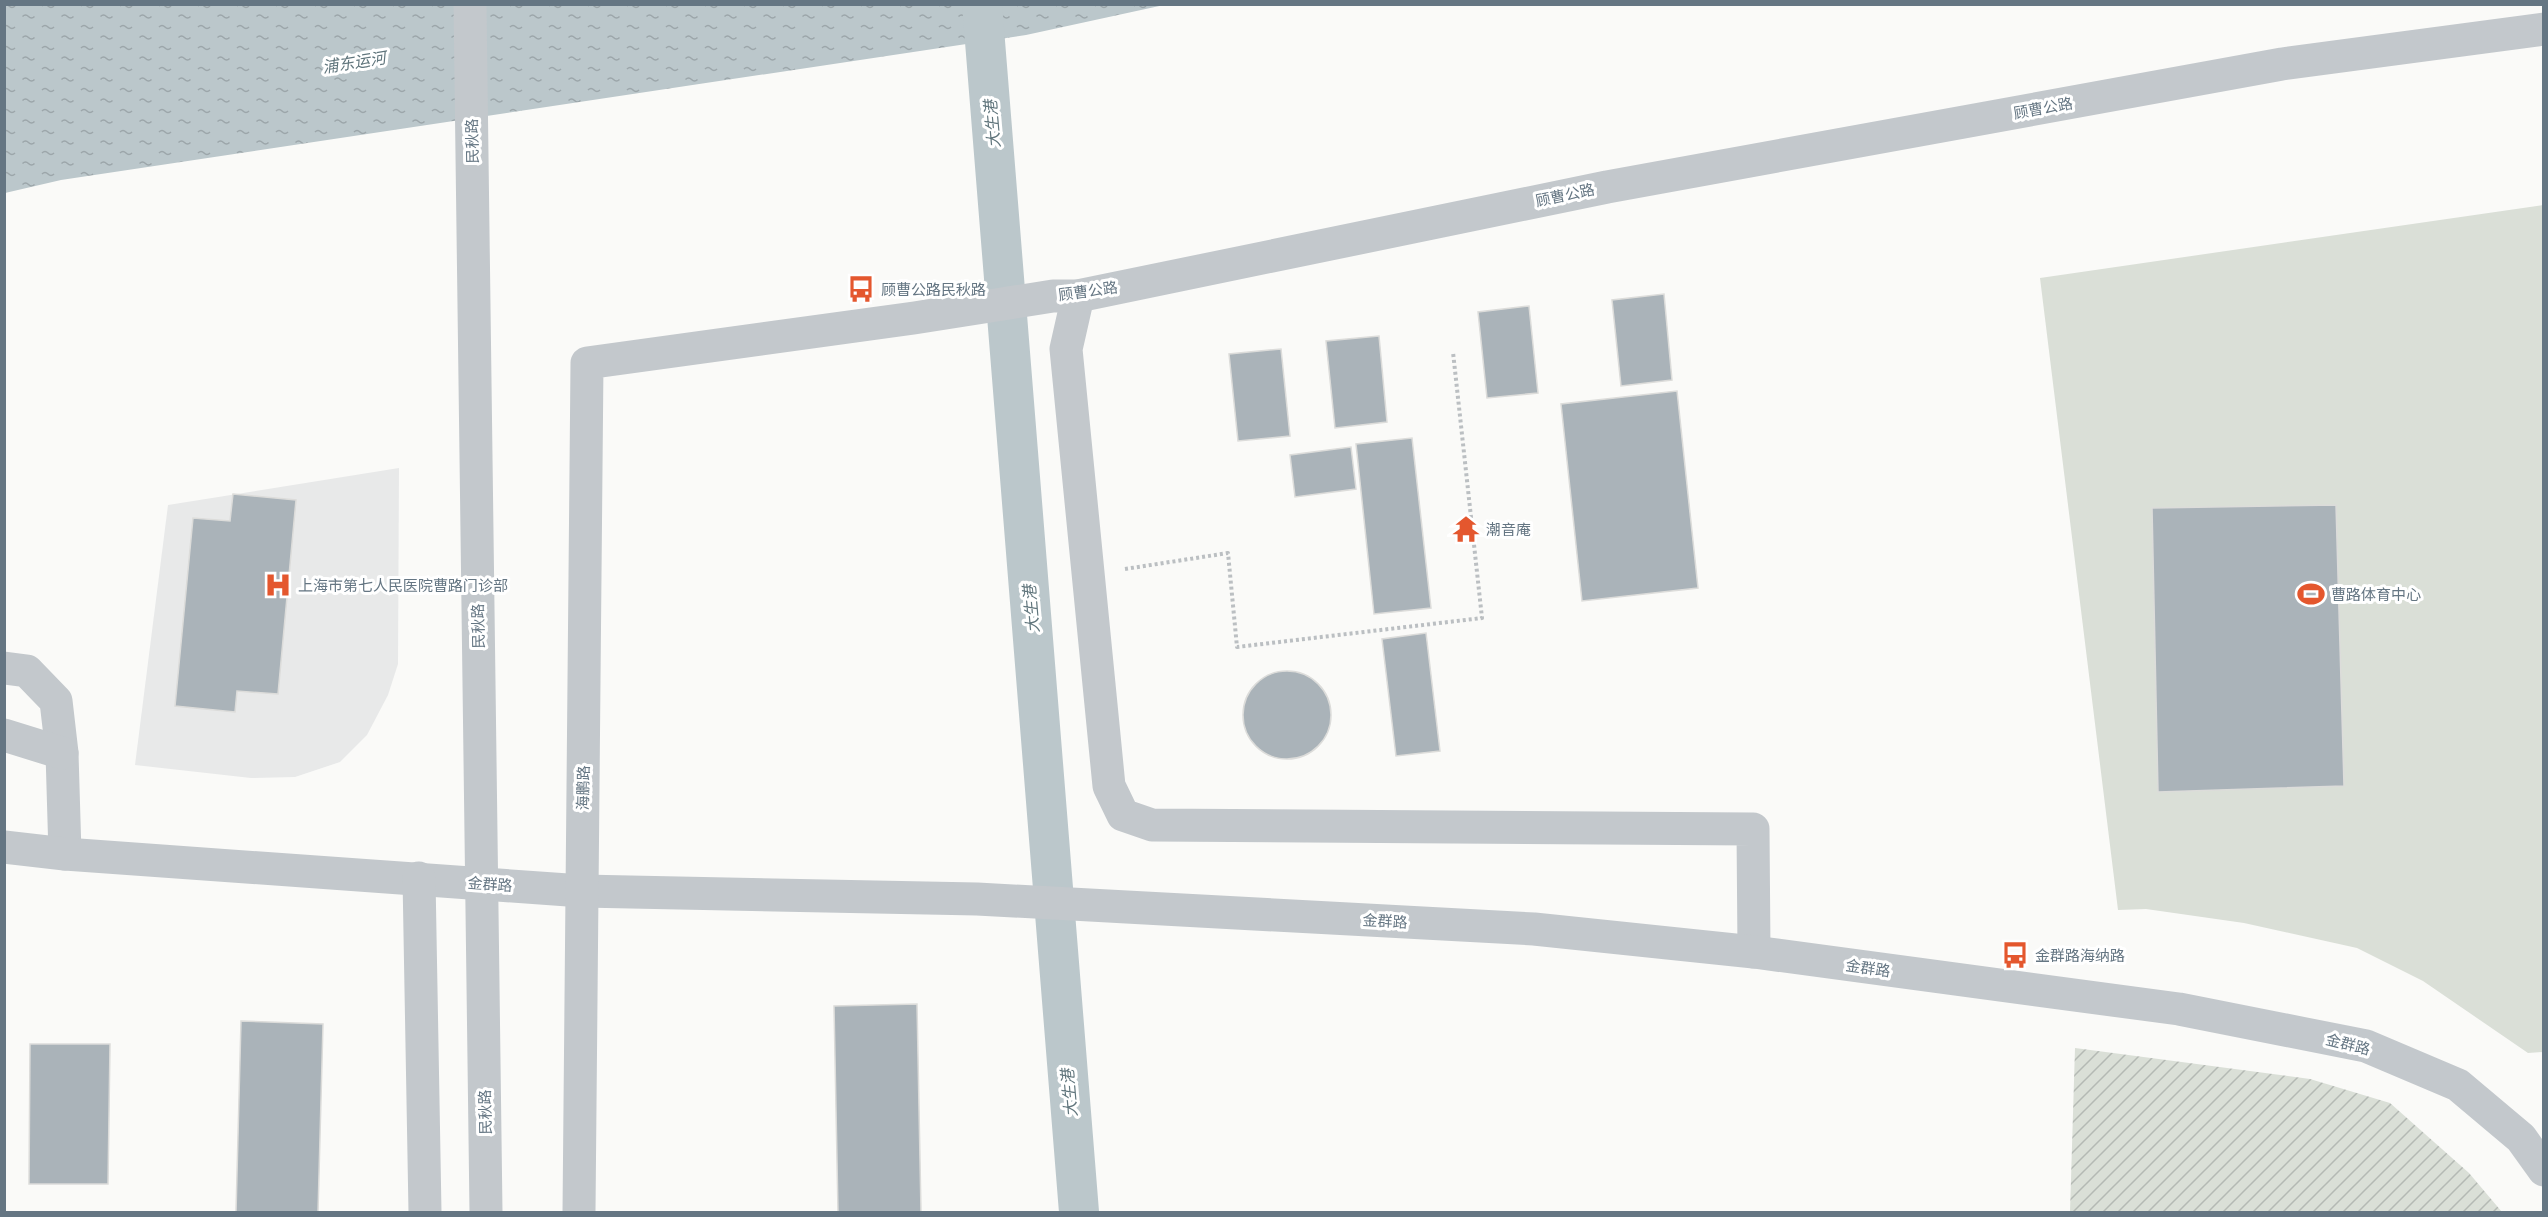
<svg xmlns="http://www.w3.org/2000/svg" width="2548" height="1217" font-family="Manrope,'Noto Sans SC',sans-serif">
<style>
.built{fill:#e8e9e9}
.garden{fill:url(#garden-furrows)}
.pitch{fill:#dadfd7}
.water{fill:url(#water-ripples)}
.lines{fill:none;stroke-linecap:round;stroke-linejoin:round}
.canal{stroke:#bbc7cb;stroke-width:40}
.building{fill:#aab3b9;stroke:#dcdcda;stroke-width:1.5}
.path{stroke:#bbbfc2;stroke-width:4;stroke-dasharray:3 3;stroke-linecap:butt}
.minor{stroke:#c3c8cc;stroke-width:33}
.minor-bridge{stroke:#c3c8cc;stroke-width:33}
.labels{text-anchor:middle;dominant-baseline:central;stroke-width:6;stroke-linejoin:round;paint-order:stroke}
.street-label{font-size:15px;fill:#657683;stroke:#fff}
.poi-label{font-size:15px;fill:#657683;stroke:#fff;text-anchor:start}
.water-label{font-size:16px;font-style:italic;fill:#60757c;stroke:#fff}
</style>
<defs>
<pattern id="garden-furrows" width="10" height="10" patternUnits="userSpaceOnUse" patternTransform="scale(1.5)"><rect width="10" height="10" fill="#dadfd7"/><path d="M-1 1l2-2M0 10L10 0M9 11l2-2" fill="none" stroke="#b4b9b4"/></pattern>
<pattern id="water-ripples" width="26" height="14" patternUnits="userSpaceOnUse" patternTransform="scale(1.5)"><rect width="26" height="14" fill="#bbc7cb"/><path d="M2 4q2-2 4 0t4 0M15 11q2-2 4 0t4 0" fill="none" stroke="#9ca6aa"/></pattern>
</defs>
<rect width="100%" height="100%" fill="#fafaf8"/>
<path class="built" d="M399,468L398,664L388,695L367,735L340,762L295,777L251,778L135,765L168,505Z"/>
<path class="garden" d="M2075,1048L2310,1079L2390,1103L2469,1173L2502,1212H2070Z"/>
<path class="pitch" d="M2543,205V1052L2528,1053L2423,981L2357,948L2244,923L2146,909L2118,910L2040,278Z"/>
<path class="water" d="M4,5H1164L1026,35L61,180L5,193Z"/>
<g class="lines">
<path class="canal" d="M982,4L1079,1212"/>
</g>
<g class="building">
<path d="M1664,294L1672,380L1621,386L1612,300Z"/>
<path d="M1529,306L1538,393L1487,398L1478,312Z"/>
<path d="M1379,336L1387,422L1335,428L1326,341Z"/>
<path d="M1281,349L1290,436L1238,441L1229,354Z"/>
<path d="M1677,391L1698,588L1582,601L1561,404Z"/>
<path d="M1412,438L1431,608L1374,614L1356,444Z"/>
<path d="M1351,447L1356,489L1295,497L1290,455Z"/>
<path d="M233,494L296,500L278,694L237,691L235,712L175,706L193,518L230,521Z"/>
<path d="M2336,505L2344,786L2158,792L2152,508Z"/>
<path d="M1426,633L1440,751L1396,756L1382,639Z"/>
<circle cx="1287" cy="715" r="44"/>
<path d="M917,1004L921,1212H838L834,1006Z"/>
<path d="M241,1021L323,1024L318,1212H236Z"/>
<path d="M30,1044H110L108,1184H29Z"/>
</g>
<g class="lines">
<path class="path" d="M1125,569L1228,553L1237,647L1482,618L1453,352"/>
<g class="minor">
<path d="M1078,296L1066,349L1109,786L1123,815L1152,825L1753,829L1754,952"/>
<path d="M4,668L27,671L56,701L62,753L65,854"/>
<path d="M4,735L62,753"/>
<path d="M4,847L65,854L582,891L977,899L1534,929L1754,952L2179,1009L2366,1046L2458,1085L2521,1138L2544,1170"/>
<path d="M419,878L425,1212"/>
<path d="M579,1212L587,363L914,318L1053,296H1078L1607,187L2282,64L2544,29"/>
</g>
<path class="minor-bridge" d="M470,4L486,1212"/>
</g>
<defs>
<symbol id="bus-bare" viewBox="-9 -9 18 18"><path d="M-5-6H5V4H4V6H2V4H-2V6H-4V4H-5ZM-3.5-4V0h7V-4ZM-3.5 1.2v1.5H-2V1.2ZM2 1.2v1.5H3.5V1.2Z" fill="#e4572e" stroke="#fff" stroke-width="2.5" paint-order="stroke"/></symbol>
<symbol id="temple-bare" viewBox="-9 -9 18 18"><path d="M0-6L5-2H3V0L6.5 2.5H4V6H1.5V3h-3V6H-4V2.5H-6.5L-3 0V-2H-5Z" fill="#e4572e" stroke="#fff" stroke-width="2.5" paint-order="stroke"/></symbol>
<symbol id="hospital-bare" viewBox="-9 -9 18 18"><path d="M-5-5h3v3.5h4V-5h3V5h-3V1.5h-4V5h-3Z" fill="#e4572e" stroke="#fff" stroke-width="2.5" paint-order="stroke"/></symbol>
<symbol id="stadium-bare" viewBox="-9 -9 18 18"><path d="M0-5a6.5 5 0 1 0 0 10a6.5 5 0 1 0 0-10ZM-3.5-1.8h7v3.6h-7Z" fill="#e4572e" stroke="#fff" stroke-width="2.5" paint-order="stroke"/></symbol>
</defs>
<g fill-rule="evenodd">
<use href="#bus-bare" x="842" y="270" width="38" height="38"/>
<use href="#temple-bare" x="1447" y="510" width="38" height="38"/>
<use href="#hospital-bare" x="259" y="566" width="38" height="38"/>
<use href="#stadium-bare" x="2292" y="575" width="38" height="38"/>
<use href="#bus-bare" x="1996" y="936" width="38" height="38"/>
</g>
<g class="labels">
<g class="street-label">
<text transform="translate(2043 108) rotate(-10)">顾曹公路</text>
<text transform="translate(472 141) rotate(-91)">民秋路</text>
<text transform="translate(1565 195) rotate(-12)">顾曹公路</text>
<text transform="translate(1088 291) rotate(-8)">顾曹公路</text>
<text transform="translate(478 626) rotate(-91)">民秋路</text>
<text transform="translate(583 788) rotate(-89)">海鹏路</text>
<text transform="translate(490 884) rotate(4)">金群路</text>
<text transform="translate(1385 921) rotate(3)">金群路</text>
<text transform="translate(1868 968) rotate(8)">金群路</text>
<text transform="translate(2348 1044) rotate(14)">金群路</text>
<text transform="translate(485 1112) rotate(-91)">民秋路</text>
</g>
<g class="poi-label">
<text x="881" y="289">顾曹公路民秋路</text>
<text x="1486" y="529">潮音庵</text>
<text x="298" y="585">上海市第七人民医院曹路门诊部</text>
<text x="2331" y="594">曹路体育中心</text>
<text x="2035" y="955">金群路海纳路</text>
</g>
<g class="water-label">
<text transform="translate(354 62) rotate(-9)">浦东运河</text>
<text transform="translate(992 124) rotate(-95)">大生港</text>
<text transform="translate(1031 609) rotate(-95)">大生港</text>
<text transform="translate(1069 1093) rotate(-95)">大生港</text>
</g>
</g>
<rect width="2548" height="1217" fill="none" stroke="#657683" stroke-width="12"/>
</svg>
